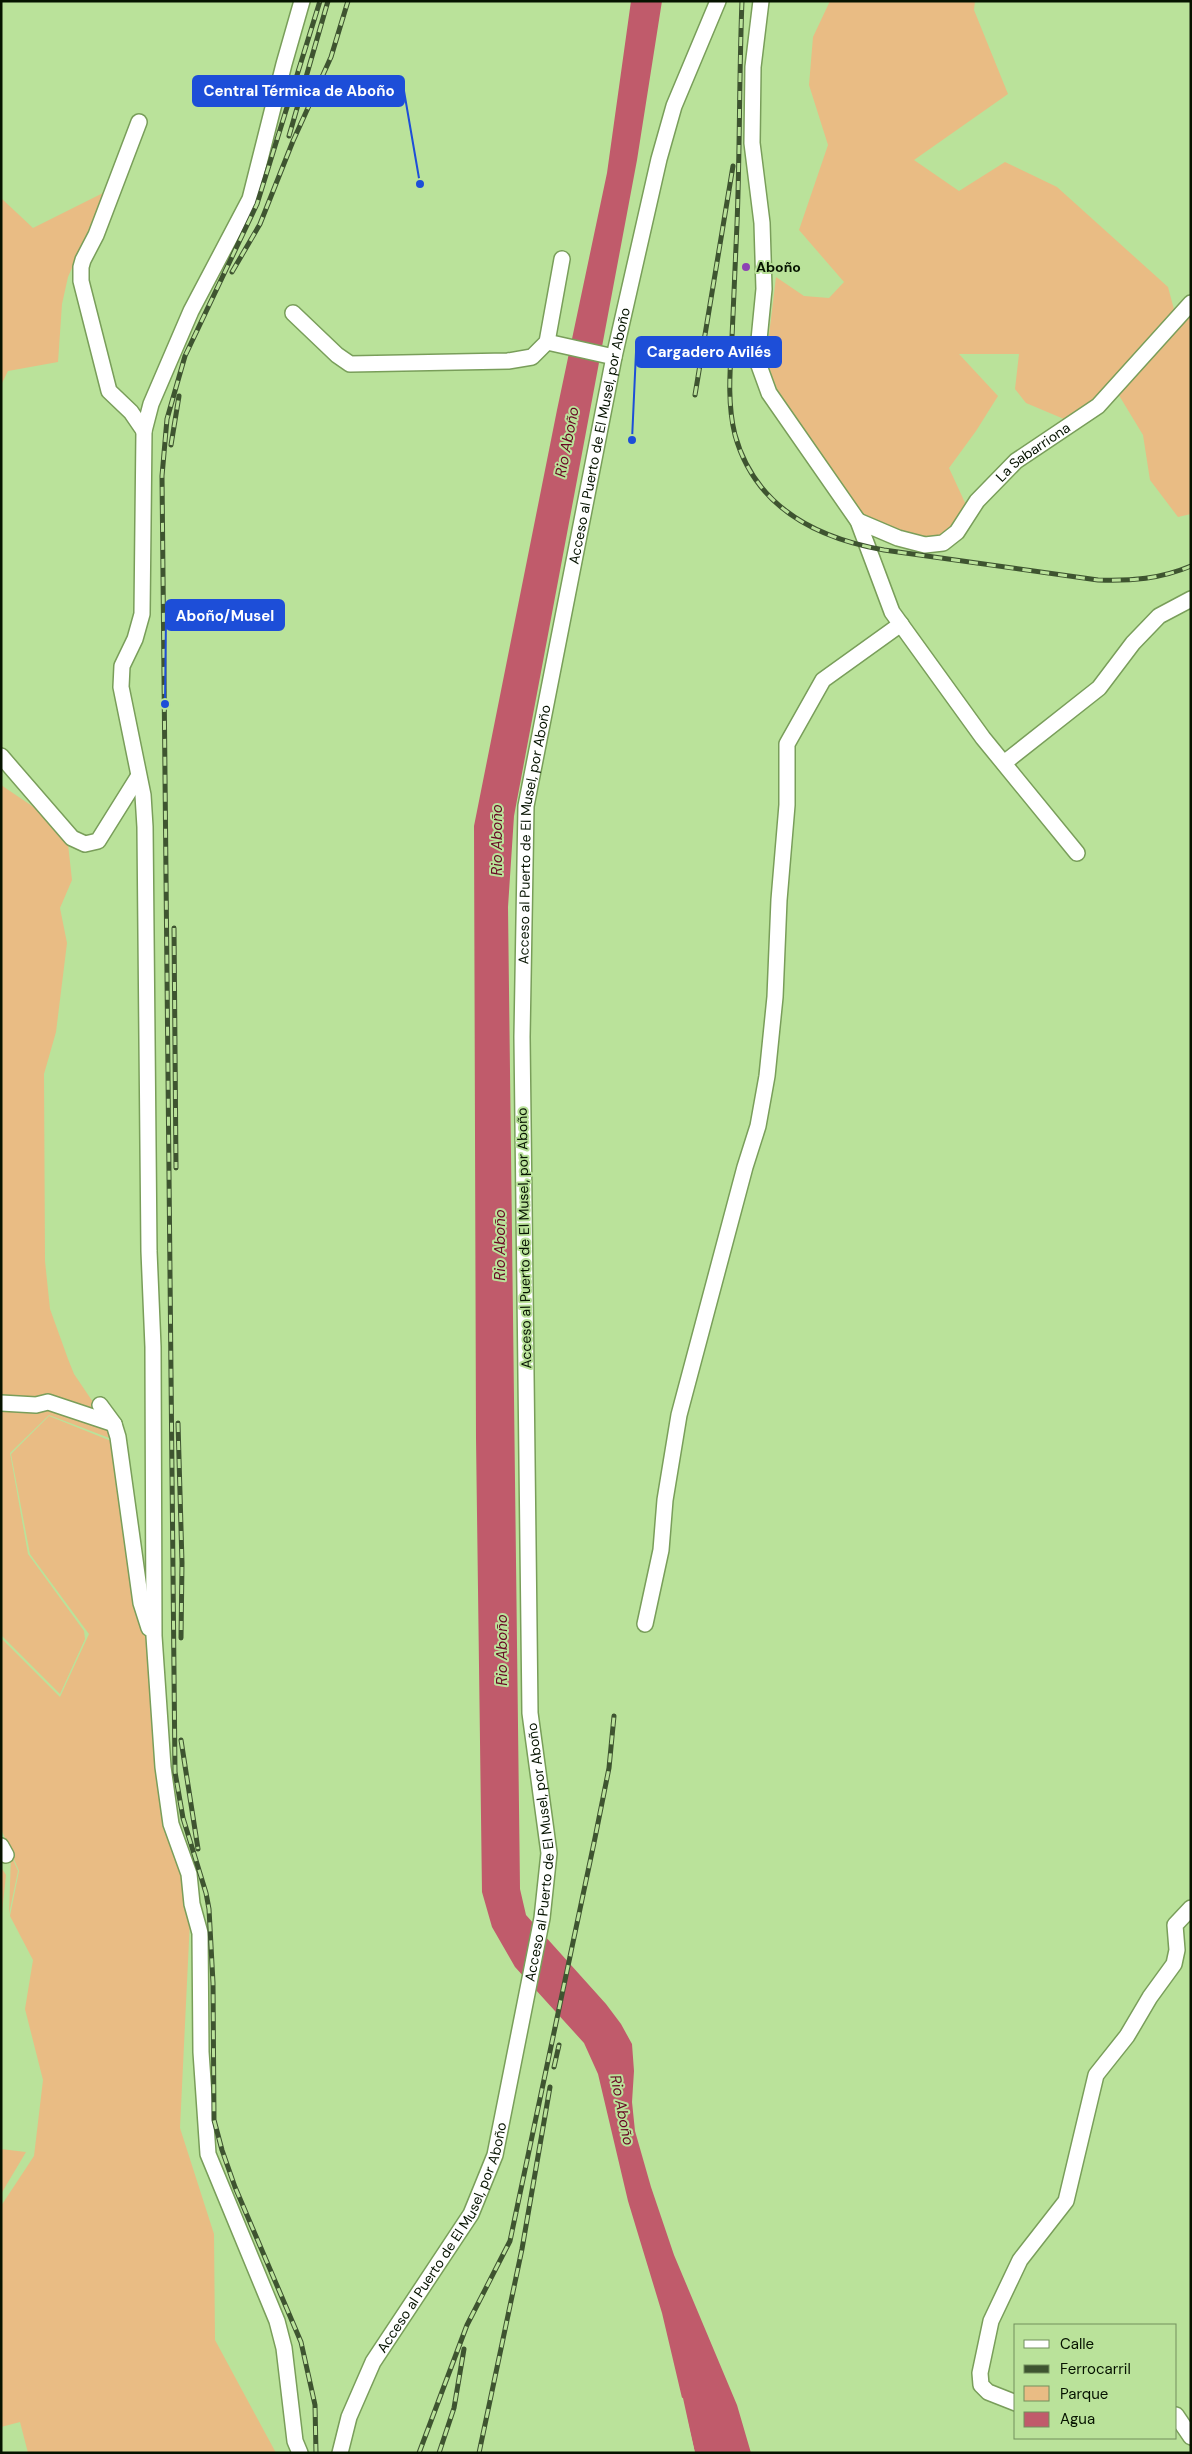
<svg xmlns="http://www.w3.org/2000/svg" width="1192" height="2454" font-family="'DM Sans',sans-serif">
<style>
.green{fill:#e9bc84}
.water{fill:#c05b6b}
.pier{fill:#bae29a}
.lines{fill:none;stroke-linecap:round;stroke-linejoin:round}
.minor-casing{stroke:#799e5a;stroke-width:18}
.minor{stroke:#fff;stroke-width:15}
.rail-casing{stroke:#3e5430;stroke-width:5}
.rail{stroke:#bae29a;stroke-width:3;stroke-dasharray:9;stroke-linecap:butt}
.poi-dot{fill:#8d42b4;stroke:#bae29a;stroke-width:2}
.labels{text-anchor:middle;dominant-baseline:central;stroke-width:4;stroke-linejoin:round;paint-order:stroke}
.poi-label{font-size:14px;font-weight:bold;fill:#061300;stroke:#bae29a;text-anchor:start}
.street-label{font-size:14px;fill:#061300;stroke:#bae29a}
.water-label{font-size:15px;font-style:italic;fill:#670624;stroke:#bae29a}
.leader{fill:none;stroke:#1d4ed8;stroke-width:2}
.callout-dot{fill:#1d4ed8;stroke:#bae29a;stroke-width:2}
.callout{fill:#1d4ed8;stroke:#1d4ed8;stroke-width:2}
.callout-label{font-size:15px;text-anchor:middle;font-weight:bold;fill:#fff}
</style>
<rect width="100%" height="100%" fill="#bae29a"/>
<g class="green">
<path d="M830,1H975L974,10L1008,94L914,160L959,191L1005,162L1057,187L1168,287L1175,313L1094,400L1064,419L1026,403L1015,389L1019,354H959L998,396L976,431L949,468L967,507L954,529L940,540L926,539L864,517L777,389L766,360L776,277L804,296L829,298L844,282L799,230L828,145L809,85L813,37Z"/>
<path d="M105,192L68,277L62,304L58,362L8,371L1,385V198L33,228Z"/>
<path d="M1191,312V514L1178,517L1150,480L1143,435L1117,392Z"/>
<path d="M1,785L41,812L68,844L72,880L60,908L67,943L56,1032L44,1074L45,1261L50,1309L68,1359L74,1374L99,1411L112,1439L49,1415L10,1453L28,1554L84,1631L85,1639L60,1694L1,1635Z"/>
<path d="M49,1416L111,1441L136,1610L148,1640L163,1788L190,1920L180,2128L214,2234L215,2340L276,2453H28L20,2422L1,2427V2206L34,2156L43,2080L25,2009L33,1960L10,1916L19,1871L1,1829V1638L60,1697L89,1634L30,1554L11,1454Z"/>
<path d="M11,1855L18,1871L9,1914Z"/>
<path d="M1,1867L6,1875L1,1922Z"/>
<path d="M1,2149L26,2152L1,2194Z"/>
</g>
<path class="water" d="M631,1H662L637,160L514,816L508,907L520,1889L526,1915L606,2004L621,2024L632,2044L634,2071L632,2102L635,2131L651,2187L674,2255L737,2405L751,2453H695L662,2313L628,2201L598,2074L584,2043L515,1967L492,1927L482,1892L476,1438L474,826L557,410L607,173Z"/>
<path class="pier" d="M680,2397L683,2398L695,2453H693Z"/>
<g class="lines">
<defs>
<g id="minor">
<path d="M761,1L753,67L752,143L762,223L764,289L757,360L769,393L858,521L892,612L983,738L1077,853"/>
<path d="M139,122L96,235L83,260L81,267V281L109,391L131,412L144,431"/>
<path d="M293,313L337,355L350,364L508,361L532,357L547,342L562,259"/>
<path d="M547,342L614,357"/>
<path id="s1" d="M858,521L898,538L925,545L943,543L957,532L977,501L1016,461L1098,406L1191,303"/>
<path d="M1,756L72,838L85,844L98,841L138,777"/>
<path d="M1004,763L1099,688L1133,643L1159,616L1191,599"/>
<path d="M1,1403L36,1405L48,1402L114,1424"/>
<path d="M100,1405L114,1424L118,1437L141,1603L149,1628"/>
<path d="M645,1624L661,1550L665,1500L679,1415L745,1167L758,1126L767,1076L775,997L779,900L787,805V744L823,680L901,624"/>
<path d="M1,1846L6,1855"/>
<path d="M1016,2403L988,2392L981,2385L980,2373L991,2321L1020,2260L1066,2201L1096,2075L1127,2036L1150,1997L1174,1964L1177,1950L1175,1925L1191,1908"/>
<path d="M1176,2415L1191,2437"/>
<path d="M300,2453L295,2441L284,2348L277,2321L208,2154L201,2052L200,1933L192,1904L189,1874L171,1824L163,1767L154,1636L153,1347L149,1251L145,827L143,795L121,687L122,666L135,639L142,614L144,431L151,404L191,311L250,199L284,64L302,1"/>
<path id="s2" d="M340,2453L349,2417L373,2362L471,2214L495,2155L542,1918L549,1853L530,1713L522,1037L526,806L614,357L659,159L674,106L718,1"/>
</g>
</defs>
<use href="#minor" class="minor-casing"/>
<use href="#minor" class="minor"/>
<defs>
<g id="rail">
<path d="M742,1C739,75 740,150 737,224C735,262 734,299 732,337C730,370 727,403 735,435C755,507 816,538 884,550L1098,580C1132,581 1160,579 1191,566"/>
<path d="M289,136L328,1"/>
<path d="M232,272L260,224L293,141L331,57L348,1"/>
<path d="M695,395L733,166"/>
<path d="M171,445L179,396"/>
<path d="M174,928L176,1168"/>
<path d="M178,1423L182,1563L181,1638"/>
<path d="M181,1740L198,1849"/>
<path d="M554,2067L559,2045"/>
<path d="M316,2453L315,2405L301,2342L235,2187L222,2150L214,2120L213,1983L209,1909L206,1893L183,1818L175,1772L162,476L167,419L185,356L257,204L320,1"/>
<path d="M419,2453L467,2325L510,2241L595,1838L609,1768L614,1716"/>
<path d="M439,2453L454,2408L464,2349"/>
<path d="M479,2453L522,2249L550,2087"/>
</g>
</defs>
<use href="#rail" class="rail-casing"/>
<use href="#rail" class="rail"/>
</g>
<circle class="poi-dot" cx="746" cy="267" r="5"/>
<g class="labels">
<g class="poi-label">
<text x="756" y="267">Aboño</text>
</g>
<g class="street-label">
<text stroke="none"><textPath href="#s2" startOffset="2071">Acceso al Puerto de El Musel, por Aboño</textPath></text>
<text stroke="none"><textPath href="#s1" startOffset="219">La Sabarriona</textPath></text>
<text stroke="none"><textPath href="#s2" startOffset="1666">Acceso al Puerto de El Musel, por Aboño</textPath></text>
<text transform="translate(524 1238) rotate(-91)">Acceso al Puerto de El Musel, por Aboño</text>
<text stroke="none"><textPath href="#s2" startOffset="646">Acceso al Puerto de El Musel, por Aboño</textPath></text>
<text stroke="none"><textPath href="#s2" startOffset="241">Acceso al Puerto de El Musel, por Aboño</textPath></text>
</g>
<g class="water-label">
<text transform="translate(567 442) rotate(-79)">Rio Aboño</text>
<text transform="translate(497 840) rotate(-90)">Rio Aboño</text>
<text transform="translate(500 1245) rotate(-90)">Rio Aboño</text>
<text transform="translate(502 1650) rotate(-90)">Rio Aboño</text>
<text transform="translate(622 2110) rotate(79)">Rio Aboño</text>
</g>
</g>
<path class="leader" d="M420 184L404 91M632 440L636 352M165 704L166 615"/>
<g class="callout-dot">
<circle cx="420" cy="184" r="5"/>
<circle cx="632" cy="440" r="5"/>
<circle cx="165" cy="704" r="5"/>
</g>
<g class="callout">
<rect x="193" y="76" width="211" height="30" rx="5"/>
<rect x="636" y="337" width="145" height="30" rx="5"/>
<rect x="166" y="600" width="118" height="30" rx="5"/>
</g>
<g class="callout-label">
<text x="299" y="96">Central Térmica de Aboño</text>
<text x="709" y="357">Cargadero Avilés</text>
<text x="225" y="621">Aboño/Musel</text>
</g>
<rect width="1192" height="2454" fill="none" stroke="#061300" stroke-width="5"/>
<rect x="1014" y="2324" width="162" height="115" fill="#bae29a" stroke="#728f5c"/>
<rect x="1024" y="2340" width="25" height="8" fill="#ffffff" stroke="#728f5c"/>
<text x="1060" y="2349" font-size="15" fill="#061300">Calle</text>
<rect x="1024" y="2365" width="25" height="8" fill="#3e5430" stroke="#728f5c"/>
<text x="1060" y="2374" font-size="15" fill="#061300">Ferrocarril</text>
<rect x="1024" y="2386" width="25" height="15" fill="#e9bc84" stroke="#728f5c"/>
<text x="1060" y="2399" font-size="15" fill="#061300">Parque</text>
<rect x="1024" y="2412" width="25" height="15" fill="#c05b6b" stroke="#728f5c"/>
<text x="1060" y="2424" font-size="15" fill="#061300">Agua</text>
</svg>
